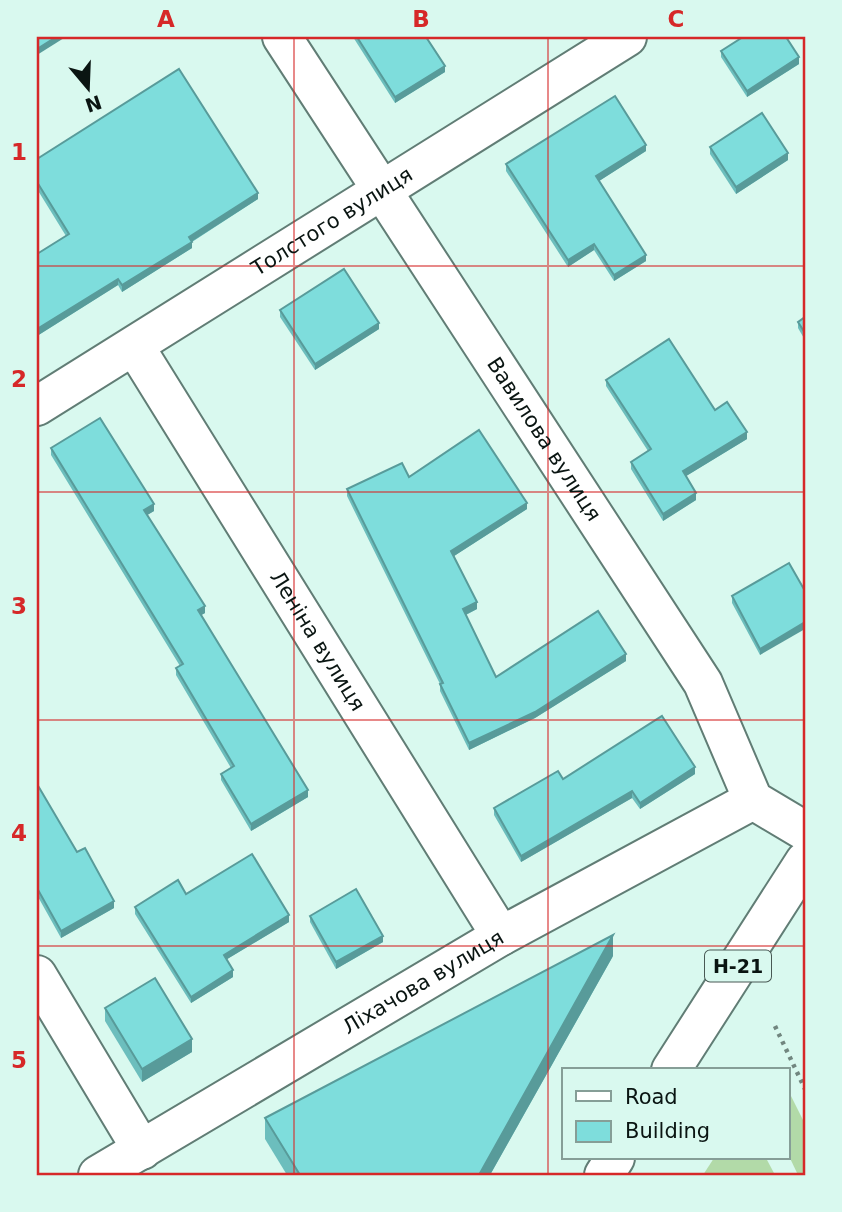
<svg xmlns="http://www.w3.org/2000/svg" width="842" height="1212" font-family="'DejaVu Sans',sans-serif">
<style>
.green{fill:#b2daa8}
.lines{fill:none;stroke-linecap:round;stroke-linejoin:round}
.minor-casing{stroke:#617d75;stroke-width:42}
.major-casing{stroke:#617d75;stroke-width:42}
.path{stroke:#71867f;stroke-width:4.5;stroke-dasharray:3.5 5;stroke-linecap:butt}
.minor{stroke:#fff;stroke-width:38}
.major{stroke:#fff;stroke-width:38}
.wall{fill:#6cbebd}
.shaded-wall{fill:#589b9a}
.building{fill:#7edddc;stroke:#589b9a;stroke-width:2}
.grid{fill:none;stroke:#d62828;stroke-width:2;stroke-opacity:0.55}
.labels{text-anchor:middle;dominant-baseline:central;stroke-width:5;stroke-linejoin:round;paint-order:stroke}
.shield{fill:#d9f9ef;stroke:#485954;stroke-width:2}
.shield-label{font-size:19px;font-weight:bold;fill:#0a1512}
.street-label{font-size:21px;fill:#0a1512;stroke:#d9f9ef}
.neatline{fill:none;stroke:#d62828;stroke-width:2.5}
.grid-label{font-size:23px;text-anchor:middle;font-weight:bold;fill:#d62828}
</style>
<rect width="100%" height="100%" fill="#d9f9ef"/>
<g class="green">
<path d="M788,1090L805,1124V1175H798L788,1154Z"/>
<path d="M714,1158H766L775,1175H703Z"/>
</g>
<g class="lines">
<defs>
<g id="minor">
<path id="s1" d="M282,37L703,683L753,800L805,831"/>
<path id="s2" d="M135,347L501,936"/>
<path id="s3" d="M37,406L627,37"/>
<path d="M37,975L142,1150"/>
<path id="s4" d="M98,1175L501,936L753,800"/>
</g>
<g id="major">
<path d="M671,1070L805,861"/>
<path d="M604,1175L615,1158"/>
</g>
</defs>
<use href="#minor" class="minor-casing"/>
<use href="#major" class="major-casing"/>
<path class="path" d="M775,1026L805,1089"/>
<use href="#minor" class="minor"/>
<use href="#major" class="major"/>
</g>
<g class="wall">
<path d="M353,37H426L445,72L395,103Z"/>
<path d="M721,51L799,64L747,97L721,57Z"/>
<path d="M710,147L788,160L736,194L710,154Z"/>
<path d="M646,151L599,181L646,261L614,281L594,250L568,267L506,171V164Z"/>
<path d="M37,159L258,199L192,242V248L122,292L118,285L37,336V254L66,236L37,189Z"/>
<path d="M280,310L379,329L315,370L280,317Z"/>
<path d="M805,317V340L798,328V322Z"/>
<path d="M606,380L715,410L747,439L686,476L696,500L663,521L631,469V462L648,451L606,386Z"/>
<path d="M51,448L154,511L147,515L205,613L201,615L308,797L251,831L221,780V774L231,768L176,675V668L180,666L51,455Z"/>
<path d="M409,477L527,509L454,556L477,609L466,615L496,677L626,661L535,718L469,750L440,691V684L347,496V489Z"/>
<path d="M805,591L760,655L732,603V596Z"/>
<path d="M695,774L640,809L632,798L521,862L494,815V808L563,779Z"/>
<path d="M37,784L77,852L114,908L61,938L37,895Z"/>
<path d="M186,894L289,922L227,959L233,977L191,1003L135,914V907Z"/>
<path d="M310,916L383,942L336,969L310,922Z"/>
<path d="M613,956L490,1175H287L265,1139V1118Z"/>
<path d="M105,1008L192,1052L142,1082L105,1021Z"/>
</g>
<g class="shaded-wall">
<path d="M56,37H64V38L37,55V49Z"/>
<path d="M799,57V64L747,97V91Z"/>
<path d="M445,66V72L395,103V97Z"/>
<path d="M646,145V151L596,183V176Z"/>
<path d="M788,153V160L736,194V187Z"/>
<path d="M258,193V199L191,242H192V248L122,292V285L189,237Z"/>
<path d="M594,244V250L568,267V260Z"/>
<path d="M646,255V261L614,281V275Z"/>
<path d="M118,279V285L37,336V329Z"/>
<path d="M379,323V329L315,370V364Z"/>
<path d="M747,432V439L683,478V471Z"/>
<path d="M696,493V500L663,521V514Z"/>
<path d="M527,503V509L451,558V551Z"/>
<path d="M154,504V511L144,517V510Z"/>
<path d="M477,602V609L463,616V609Z"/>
<path d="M205,606V613L198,617V610Z"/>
<path d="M805,622V629L760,655V649Z"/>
<path d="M626,654V661L535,718L469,750V743Z"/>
<path d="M695,767V774L640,809V803Z"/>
<path d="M308,790V797L251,831V824Z"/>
<path d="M632,791V798L521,862V856Z"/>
<path d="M114,901V908L61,938V931Z"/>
<path d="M289,915V922L224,961V955Z"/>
<path d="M613,935V956L490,1175H479Z"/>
<path d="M383,936V942L336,969V962Z"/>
<path d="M233,970V977L191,1003V997Z"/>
<path d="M192,1039V1052L142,1082V1069Z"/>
</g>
<g class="building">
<path d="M37,37H56L37,49Z"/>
<path d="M357,37H426L445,66L395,97Z"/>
<path d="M743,37H786L799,57L747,91L721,51Z"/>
<path d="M179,69L258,193L189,237L192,242L122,285L118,279L37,329V254L69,234L37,182V159Z"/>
<path d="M615,96L646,145L596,176L646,255L614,275L594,244L568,260L506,164Z"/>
<path d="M762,113L788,153L736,187L710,147Z"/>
<path d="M344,269L379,323L315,364L280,310Z"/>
<path d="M805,317V333L798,322Z"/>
<path d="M669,339L715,410L727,402L747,432L683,471L696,493L663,514L631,462L651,449L606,380Z"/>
<path d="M100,418L154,504L144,510L205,606L198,610L308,790L251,824L221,774L234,766L176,668L183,664L51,448Z"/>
<path d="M479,430L527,503L451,551L477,602L463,609L496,677L598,611L626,654L535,712L469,743L440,684L443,683L347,489L402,463L409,477Z"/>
<path d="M789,563L805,591V622L760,649L732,596Z"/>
<path d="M662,716L695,767L640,803L632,791L521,856L494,808L558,771L563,779Z"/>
<path d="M37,784L77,852L85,848L114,901L61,931L37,888Z"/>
<path d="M252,854L289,915L224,955L233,970L191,997L135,907L178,880L186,894Z"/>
<path d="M356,889L383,936L336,962L310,916Z"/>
<path d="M613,935L479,1175H300L265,1118Z"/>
<path d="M155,978L192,1039L142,1069L105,1008Z"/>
</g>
<path class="grid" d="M294,37V1175M548,37V1175M37,266H805M37,492H805M37,720H805M37,946H805"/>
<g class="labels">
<rect class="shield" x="705" y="950.5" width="66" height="31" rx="5"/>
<g class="shield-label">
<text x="738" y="966">Н-21</text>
</g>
<g class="street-label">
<text stroke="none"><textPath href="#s3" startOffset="348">Толстого вулиця</textPath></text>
<text stroke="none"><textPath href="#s1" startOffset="480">Вавилова вулиця</textPath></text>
<text stroke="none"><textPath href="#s2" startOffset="346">Леніна вулиця</textPath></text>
<text stroke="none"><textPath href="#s4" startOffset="378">Ліхачова вулиця</textPath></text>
</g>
</g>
<rect width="842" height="1212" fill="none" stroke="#d9f9ef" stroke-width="77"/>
<rect x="562" y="1068" width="228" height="91" fill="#d9f9ef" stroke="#869e97" stroke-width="2"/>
<rect x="576" y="1091" width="35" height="10" fill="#ffffff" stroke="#869e97" stroke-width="2"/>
<text x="625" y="1104" font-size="21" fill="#0a1512">Road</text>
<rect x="576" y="1121" width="35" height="21" fill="#7edddc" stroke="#869e97" stroke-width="2"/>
<text x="625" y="1138" font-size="21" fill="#0a1512">Building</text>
<g transform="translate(88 88) rotate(161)" stroke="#d9f9ef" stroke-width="5" paint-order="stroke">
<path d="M0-5L12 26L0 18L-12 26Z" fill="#0a1512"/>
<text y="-10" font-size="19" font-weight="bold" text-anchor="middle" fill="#0a1512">N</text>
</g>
<rect x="38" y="38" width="766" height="1136" class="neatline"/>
<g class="grid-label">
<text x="166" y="27">A</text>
<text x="421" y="27">B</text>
<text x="676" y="27">C</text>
<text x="19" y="160">1</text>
<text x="19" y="387">2</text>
<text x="19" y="614">3</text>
<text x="19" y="841">4</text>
<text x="19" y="1068">5</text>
</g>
</svg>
